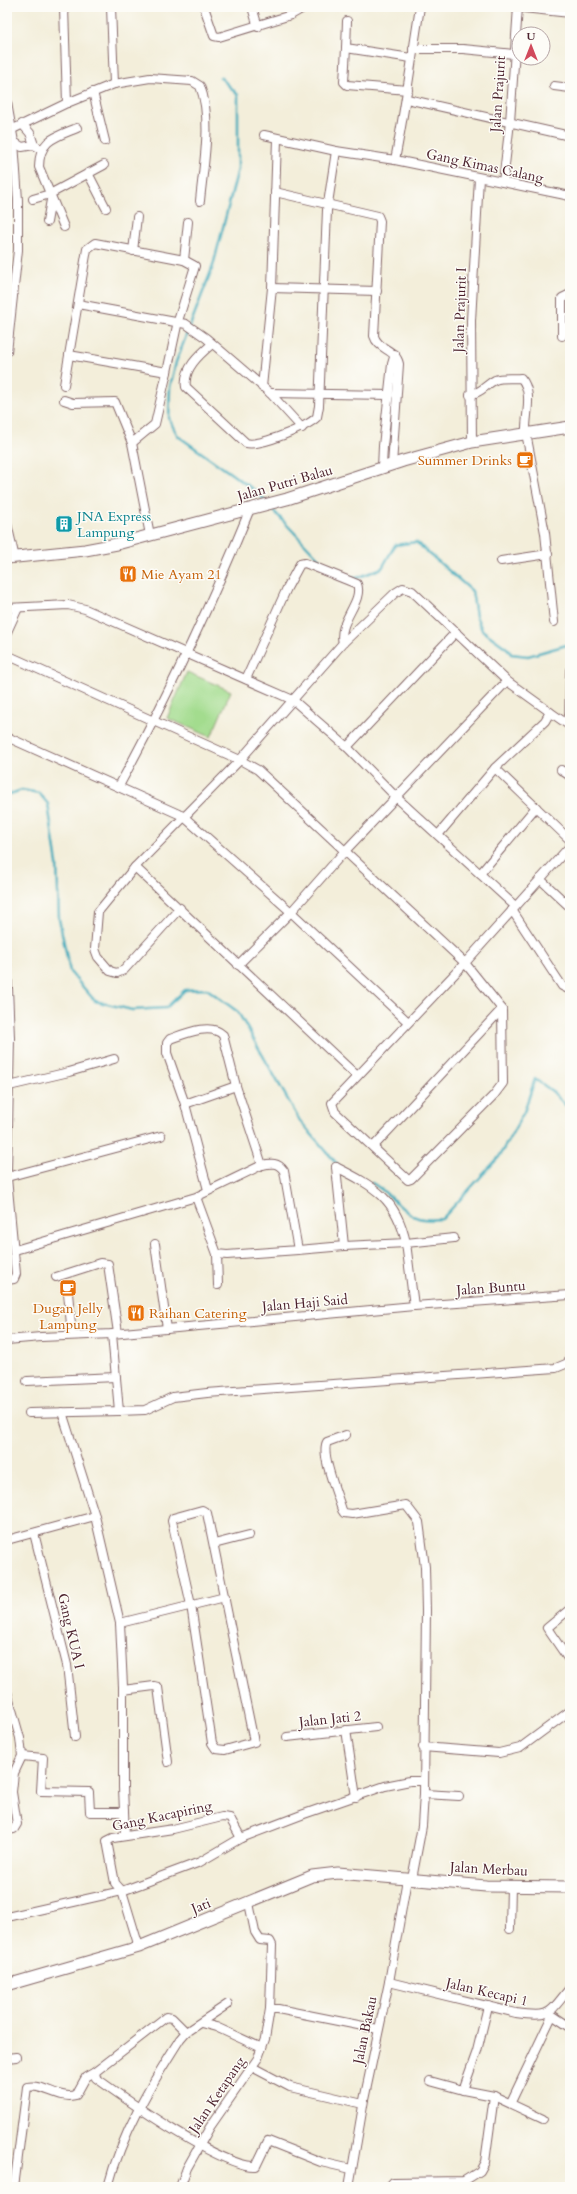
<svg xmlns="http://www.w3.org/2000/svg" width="577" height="2194" font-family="Cardo,serif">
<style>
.green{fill:#a3dc8e;stroke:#767e5c}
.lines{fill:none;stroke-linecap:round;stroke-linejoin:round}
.stream{stroke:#3daabc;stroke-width:2.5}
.street-casing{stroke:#856768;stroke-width:10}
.secondary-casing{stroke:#856768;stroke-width:13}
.street{stroke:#fff;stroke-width:8}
.secondary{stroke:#fff;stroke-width:11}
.labels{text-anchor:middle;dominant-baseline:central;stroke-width:3;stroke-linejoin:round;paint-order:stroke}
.street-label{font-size:14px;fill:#4a1f2b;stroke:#fdfcf7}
.food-label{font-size:14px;fill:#c56008;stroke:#fdfcf7;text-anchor:start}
.culture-label{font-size:14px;fill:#0d838f;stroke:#fdfcf7;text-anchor:start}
</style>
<rect width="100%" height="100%" fill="#fdfcf7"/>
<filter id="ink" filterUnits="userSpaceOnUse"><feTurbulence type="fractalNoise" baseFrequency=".025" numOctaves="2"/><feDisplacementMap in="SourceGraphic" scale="8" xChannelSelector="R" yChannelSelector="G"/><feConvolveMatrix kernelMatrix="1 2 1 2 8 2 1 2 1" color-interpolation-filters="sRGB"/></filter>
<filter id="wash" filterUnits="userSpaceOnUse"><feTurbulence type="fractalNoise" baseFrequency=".012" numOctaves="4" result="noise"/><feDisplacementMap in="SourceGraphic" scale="16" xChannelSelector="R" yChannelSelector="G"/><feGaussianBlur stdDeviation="0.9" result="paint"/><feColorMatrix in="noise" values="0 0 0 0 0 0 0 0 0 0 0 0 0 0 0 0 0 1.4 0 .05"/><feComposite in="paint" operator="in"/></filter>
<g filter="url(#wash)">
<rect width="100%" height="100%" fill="#f3eeda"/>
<path class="green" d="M187,672L231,691L211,737L167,718Z"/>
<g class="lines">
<g class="stream">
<path d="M220,77L238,95V169L213,266L176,362L170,387L169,419L178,436L257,492L266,502"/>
<path d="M270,507L323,563L349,577L357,578L382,568L395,545L416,542L472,591L476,616L482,630L508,649L511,654L528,656L570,644"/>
<path d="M7,795L22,790L39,793L48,804L57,864L59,919L70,972L95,1001L132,1010L166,1008L185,990L207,989L238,1012L300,1121L338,1165"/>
<path d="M372,1183C390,1192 403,1216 423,1219C429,1220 436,1219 442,1219L499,1157L524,1112L535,1079L552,1091L570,1110"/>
</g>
</g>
</g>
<g filter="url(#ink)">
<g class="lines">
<defs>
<g id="street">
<path d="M64,7L67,103"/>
<path d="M111,7L114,84"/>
<path d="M204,7L214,36L219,37L291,15L305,7"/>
<path d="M252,7L258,27"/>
<path d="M514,7L570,13"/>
<path d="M347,21L346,48L411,58"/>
<path d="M346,48L344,82L347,85L408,90"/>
<path d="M413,49H463L514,54"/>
<path d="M554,86L570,88"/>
<path d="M93,92L105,141"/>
<path d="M407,99L570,136"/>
<path d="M7,103L14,142L18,200V250L7,352"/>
<path d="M22,124L30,133L34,145L41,149"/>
<path d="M13,129L67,103L114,84L150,78L192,81L200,86C213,119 203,167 200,201"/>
<path d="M264,135L336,151L395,160L570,196"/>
<path d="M14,142L22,147L34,145"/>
<path d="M395,160C405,109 412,58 420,7"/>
<path d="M88,173L106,208"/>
<path d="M503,182L510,122L518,7"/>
<path d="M275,192L378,216L380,221L374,336C378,350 396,349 399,364L392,465"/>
<path d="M33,199L50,194L104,165"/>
<path d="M47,222L51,200"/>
<path d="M64,227L39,167C39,140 55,137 77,128"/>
<path d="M133,251L137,217"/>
<path d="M184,260L188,222"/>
<path d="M272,288L377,291"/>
<path d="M78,304L186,324L206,338L270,393L302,428"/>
<path d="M562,336V298L570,294"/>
<path d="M212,344C199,355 183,369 186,387L246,443C259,447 307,427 317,417L319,406L327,210L336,151"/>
<path d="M69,355L167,372L155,424L132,443"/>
<path d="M64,385L87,249L95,243L184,260L195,266L178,321L167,372"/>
<path d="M262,387L272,288L277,139"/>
<path d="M270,393L389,395"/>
<path d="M470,395C483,392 485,385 495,380C502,377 513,379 521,378C534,393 525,415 526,433L545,533L554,622"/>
<path d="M64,400L73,403L115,402L132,443L150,535"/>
<path d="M472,442L471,321L479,178"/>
<path d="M382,468L383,446L392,364L395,354"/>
<path d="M7,524L15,558"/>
<path d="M501,561L548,554"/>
<path d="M7,608L68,605L85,609L293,700L347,747L396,797L515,906"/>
<path d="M7,632L18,608"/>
<path d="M7,655L240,760L258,770L465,963L502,1009L503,1083L494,1095L411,1179L408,1180L335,1112L332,1103L465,963L570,846"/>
<path d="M246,679L287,588L300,564L305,563L357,584C364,602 337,621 343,643"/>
<path d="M550,712L570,726"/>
<path d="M569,725L570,670"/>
<path d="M7,737L183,816L291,912L408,1022"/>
<path d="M347,747L456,632"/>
<path d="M495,768L570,840"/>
<path d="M561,770L570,776"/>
<path d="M119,786C168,696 211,604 250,509"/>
<path d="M135,867L357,1076"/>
<path d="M480,874L536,807"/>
<path d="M540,879L570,907"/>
<path d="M180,908L124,970L117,973L110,971L98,957L95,949L98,912L135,867L240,760L343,643L395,593L403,588L412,591L507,681L550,712L545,721L495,768L438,835"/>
<path d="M512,910L562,986L570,990"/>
<path d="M7,963L10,1038L7,1171"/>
<path d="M238,965L291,912L344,852L507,681"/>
<path d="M9,1086L69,1072L114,1059"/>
<path d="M185,1104L236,1086"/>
<path d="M373,1147L502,1009"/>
<path d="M336,1167C374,1186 397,1199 406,1243L344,1246"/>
<path d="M7,1177L161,1136"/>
<path d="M7,1178L16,1274L14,1279L7,1280"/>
<path d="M208,1190L185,1104L167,1053V1043L170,1039C184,1034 211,1022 223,1035L236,1086L262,1165"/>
<path d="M155,1244L167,1329"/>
<path d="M15,1250L196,1197L262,1165C271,1163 278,1162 284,1171L298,1250L227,1255L217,1254L196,1197"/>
<path d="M298,1250L344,1246L336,1167"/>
<path d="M217,1254L218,1285"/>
<path d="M56,1277L100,1263L108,1264L118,1333"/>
<path d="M68,1293L72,1335"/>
<path d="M414,1306L406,1243L454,1238"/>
<path d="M7,1340L41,1337L112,1334L414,1306L570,1295"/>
<path d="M27,1381L116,1377"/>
<path d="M119,1411L145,1410L173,1397L207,1393L556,1368L568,1363L570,1356"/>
<path d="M62,1412L95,1516L120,1623L123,1687V1787L125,1836"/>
<path d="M29,1413L119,1411L112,1334"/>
<path d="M346,1435L327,1442C320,1454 338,1496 342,1510L344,1513L352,1514L406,1505L419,1522L425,1567L426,1611L424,1794L422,1826L412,1879"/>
<path d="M202,1510L207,1513L254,1742L225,1750L216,1749L212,1743L191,1605L172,1521L173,1518Z"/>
<path d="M34,1533L67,1665L75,1737"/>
<path d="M7,1540L95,1516"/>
<path d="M214,1544L249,1535"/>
<path d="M120,1623L225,1597"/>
<path d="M569,1660L547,1628L570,1609"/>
<path d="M123,1690L154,1686L158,1687L168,1762"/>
<path d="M7,1692L20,1738L22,1756L14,1773L12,1792L17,1824L14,1829L7,1830"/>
<path d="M346,1730L356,1797"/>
<path d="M287,1737L376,1727"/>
<path d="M423,1747L499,1753L520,1748L570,1711"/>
<path d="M22,1756L43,1758L41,1791L89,1792L90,1812H124"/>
<path d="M424,1794L459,1796"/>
<path d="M249,1903L255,1932L260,1940L270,1941L272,1945L270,2009"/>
<path d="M7,1917L122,1891L200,1862L241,1838L304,1814L385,1786L410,1781H423"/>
<path d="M510,1929L511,1886"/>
<path d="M139,1947L122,1891L115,1883L107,1841L113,1838L173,1829L222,1817L230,1818L241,1838"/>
<path d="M389,1982L516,2013C552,2018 548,2014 570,1988"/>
<path d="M488,2006L477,2051L463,2090L494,2096L543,2119"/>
<path d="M549,2013L570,2027"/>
<path d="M201,2023L216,2027L262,2048"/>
<path d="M7,2058L16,2057"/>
<path d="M252,2067L290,2087L363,2104"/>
<path d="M95,2072L96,2078C124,2098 224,2169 256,2166L268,2141L321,2162L351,2169"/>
<path d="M430,2081L463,2090"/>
<path d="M511,2102L552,2016"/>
<path d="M14,2187L27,2087C43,2083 59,2100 76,2095L86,2077L95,2072L166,2017L172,2018L186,2032"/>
<path d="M108,2187C122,2133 150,2086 180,2039L186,2032L228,2004"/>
<path d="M180,2187L187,2168L210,2127L258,2058L265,2039L270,2009H278L378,2029"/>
<path d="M349,2187L364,2100L389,1982L407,1879"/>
<path d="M389,2187L393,2182L464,2181L480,2171L485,2162L494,2096"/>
</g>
<g id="secondary">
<path d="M7,558L85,550L117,544L287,499L403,461L472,442L570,427"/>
<path d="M7,1985L139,1947L312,1876L338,1873L486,1886L570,1887"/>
</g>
</defs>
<use href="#street" class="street-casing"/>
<use href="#secondary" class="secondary-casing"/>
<use href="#street" class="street"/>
<use href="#secondary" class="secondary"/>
</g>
</g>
<defs>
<symbol id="cafe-square" viewBox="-11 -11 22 22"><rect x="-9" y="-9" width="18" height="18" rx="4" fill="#e8710a" stroke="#fdfcf7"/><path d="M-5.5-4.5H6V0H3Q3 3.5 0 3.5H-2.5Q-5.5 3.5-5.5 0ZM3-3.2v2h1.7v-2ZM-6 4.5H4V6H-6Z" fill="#fff"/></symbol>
<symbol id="building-square" viewBox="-11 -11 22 22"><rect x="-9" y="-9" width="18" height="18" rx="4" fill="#0f9aa8" stroke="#fdfcf7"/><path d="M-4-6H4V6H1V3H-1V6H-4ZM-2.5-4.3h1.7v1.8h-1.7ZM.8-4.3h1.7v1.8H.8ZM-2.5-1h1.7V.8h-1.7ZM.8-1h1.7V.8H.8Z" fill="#fff"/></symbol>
<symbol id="restaurant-square" viewBox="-11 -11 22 22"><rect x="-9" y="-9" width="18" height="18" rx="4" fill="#e8710a" stroke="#fdfcf7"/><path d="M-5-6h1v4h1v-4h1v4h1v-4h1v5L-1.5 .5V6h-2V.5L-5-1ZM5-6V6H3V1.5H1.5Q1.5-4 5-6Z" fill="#fff"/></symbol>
</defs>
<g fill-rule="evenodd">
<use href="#cafe-square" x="515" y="450" width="20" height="20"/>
<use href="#building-square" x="54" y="514" width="20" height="20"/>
<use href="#restaurant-square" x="118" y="564" width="20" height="20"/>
<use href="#cafe-square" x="58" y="1278" width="20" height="20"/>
<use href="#restaurant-square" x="126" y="1303" width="20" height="20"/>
</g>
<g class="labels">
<g class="street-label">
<text transform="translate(498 94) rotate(-86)">Jalan Prajurit</text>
<text transform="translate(485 166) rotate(12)">Gang Kimas Calang</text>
<text transform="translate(460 310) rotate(-88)">Jalan Prajurit I</text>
<text transform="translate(285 483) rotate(-16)">Jalan Putri Balau</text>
<text transform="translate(491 1288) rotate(-4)">Jalan Buntu</text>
<text transform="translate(305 1303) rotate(-5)">Jalan Haji Said</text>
<text transform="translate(71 1631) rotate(77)">Gang KUA I</text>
<text transform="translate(330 1719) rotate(-6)">Jalan Jati 2</text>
<text transform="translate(162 1816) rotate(-12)">Gang Kacapiring</text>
<text transform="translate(489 1869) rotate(3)">Jalan Merbau</text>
<text transform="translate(201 1906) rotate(-22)">Jati</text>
<text transform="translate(487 1992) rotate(13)">Jalan Kecapi 1</text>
<text transform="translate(365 2030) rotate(-78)">Jalan Bakau</text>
<text transform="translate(217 2095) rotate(-56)">Jalan Ketapang</text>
</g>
<g class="food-label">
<text x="512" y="460" text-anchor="end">Summer Drinks</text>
<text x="141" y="574">Mie Ayam 21</text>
<text x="68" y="1308" text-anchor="middle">Dugan Jelly<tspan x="68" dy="16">Lampung</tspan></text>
<text x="149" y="1313">Raihan Catering</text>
</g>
<g class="culture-label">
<text x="77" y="516">JNA Express<tspan x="77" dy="16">Lampung</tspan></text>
</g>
</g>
<rect width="577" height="2194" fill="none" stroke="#fdfcf7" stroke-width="24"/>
<g transform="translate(531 46)"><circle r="19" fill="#fdfcf7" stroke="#b5a4a5"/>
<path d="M0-3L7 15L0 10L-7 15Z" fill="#d1495b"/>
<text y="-6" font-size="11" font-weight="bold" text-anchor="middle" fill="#4a1f2b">U</text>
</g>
</svg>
